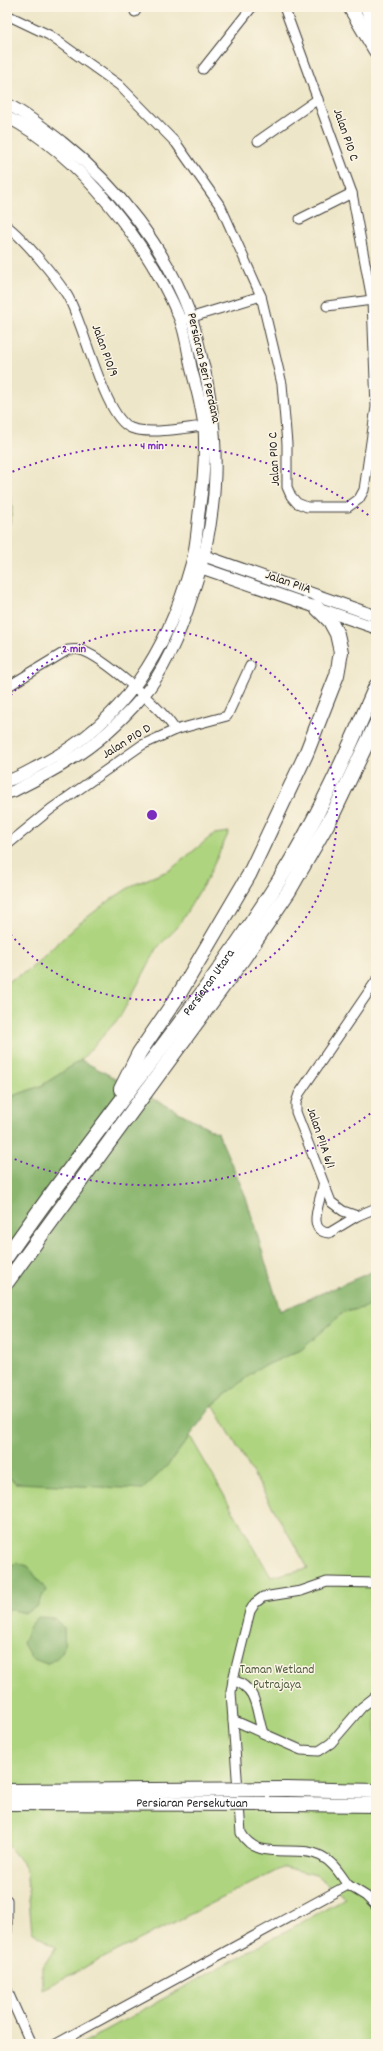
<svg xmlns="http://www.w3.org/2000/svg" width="383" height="2051" font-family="Dekko,sans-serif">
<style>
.green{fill:#aed47f;stroke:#65784e}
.forest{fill:#8ab66e;stroke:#536945}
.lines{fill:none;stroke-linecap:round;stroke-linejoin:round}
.minor-casing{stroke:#3c3a36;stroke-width:11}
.tertiary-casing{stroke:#3c3a36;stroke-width:13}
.primary-casing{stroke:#3c3a36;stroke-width:16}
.minor{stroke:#fff;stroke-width:9}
.tertiary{stroke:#fff;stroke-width:11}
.primary{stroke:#fff;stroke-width:14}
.primary-bridge-casing{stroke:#3c3a36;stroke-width:16;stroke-linecap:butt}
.primary-bridge{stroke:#fff;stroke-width:14}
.ring{fill:none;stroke:#7b2cbf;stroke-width:2;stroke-dasharray:2 4}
.labels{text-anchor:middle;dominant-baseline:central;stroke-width:3;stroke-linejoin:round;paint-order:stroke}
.street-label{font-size:13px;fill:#1c1c1c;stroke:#fcf5e5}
.park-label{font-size:13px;fill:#4f5c3f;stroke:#fcf5e5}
.centre{fill:#7b2cbf;stroke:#fcf5e5;stroke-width:2}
.ring-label{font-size:12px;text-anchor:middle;font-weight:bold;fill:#7b2cbf;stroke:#fcf5e5;stroke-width:3;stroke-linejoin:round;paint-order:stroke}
</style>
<rect width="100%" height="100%" fill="#fcf5e5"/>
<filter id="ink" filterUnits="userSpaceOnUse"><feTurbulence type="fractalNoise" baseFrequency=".025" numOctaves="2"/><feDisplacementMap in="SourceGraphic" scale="8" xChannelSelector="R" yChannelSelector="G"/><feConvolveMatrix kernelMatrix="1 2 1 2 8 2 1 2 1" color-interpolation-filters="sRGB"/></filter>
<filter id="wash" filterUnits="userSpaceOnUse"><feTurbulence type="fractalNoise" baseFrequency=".012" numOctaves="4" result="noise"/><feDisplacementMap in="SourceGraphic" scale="16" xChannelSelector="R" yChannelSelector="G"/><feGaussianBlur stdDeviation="0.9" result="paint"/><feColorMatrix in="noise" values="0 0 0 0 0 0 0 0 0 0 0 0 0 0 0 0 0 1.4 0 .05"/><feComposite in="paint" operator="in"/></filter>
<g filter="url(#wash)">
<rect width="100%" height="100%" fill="#eee6c8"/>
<g class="green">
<path d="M7,487C13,502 14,515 7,530Z"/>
<path d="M229,832L208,877L177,928L158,947L120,1017L81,1060L41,1086L7,1098V982L29,970L76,926L107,902L133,885L170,870L214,834Z"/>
<path d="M376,1305V2044H81L346,1898L316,1875L284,1867L42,1989V1968L56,1947L32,1932L26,1868L7,1844V1609L17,1563L7,1566V1476L16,1483L168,1465L190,1436L271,1577L308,1568L213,1405L257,1369L301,1350L344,1312Z"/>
</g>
<g class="forest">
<path d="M81,1060L218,1133L246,1197L280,1311L376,1270V1305L344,1312L301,1350L257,1369L213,1405L168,1465L143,1489L16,1483L7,1476V1098L41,1086Z"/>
<path d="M17,1563L28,1566L46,1590L37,1606L26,1613L7,1609V1566Z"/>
<path d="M38,1617L54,1618L64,1628C65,1649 66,1654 47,1664L31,1658L23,1643L30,1626Z"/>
</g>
</g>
<g filter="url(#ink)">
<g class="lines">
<defs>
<g id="minor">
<path d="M135,12L138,7"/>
<path d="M7,15L49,35L119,85L176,143L221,207L261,296L282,384L287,444V487L291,496L297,503L307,507H348L359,499L364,490L376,407L372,300L352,193L284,7"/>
<path d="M203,69L252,7"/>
<path d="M258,141L318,99"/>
<path d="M300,219L352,193"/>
<path d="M7,226C24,239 55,276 67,295C84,322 104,418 131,428C149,435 184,428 204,426"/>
<path d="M327,306L372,300"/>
<path d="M186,319L261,296"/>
<path d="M7,687L68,650C71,650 76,649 80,650C101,655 165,711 175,730"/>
<path d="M7,845L51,809L142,745L175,730L227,716L250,666"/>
<path d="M376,981L299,1094L296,1103V1112L331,1202L343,1211L357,1216L376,1208"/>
<path d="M323,1185C321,1201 305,1231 329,1233L357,1216"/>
<path d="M233,1680C259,1689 255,1710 263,1733"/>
<path d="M233,1720L301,1750L319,1751L331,1743L362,1707L376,1696"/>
<path d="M348,1885L366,1896L376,1906"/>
<path d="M7,1900V1931"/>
<path d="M7,1990L31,2044"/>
<path d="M56,2044L348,1885C340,1874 333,1862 321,1856C295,1843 258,1863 241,1833L231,1692L233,1680L250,1611L255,1603L263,1597L301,1591L327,1582L376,1583"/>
</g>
<g id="tertiary">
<path d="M7,104C27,114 45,129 63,143C117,186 166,249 190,314C195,327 198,342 201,355C222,437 220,514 193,593C182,628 167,668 143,696C123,719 97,744 70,760C52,772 33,781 14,791L7,793"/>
<path d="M7,117C79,154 149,245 180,319C186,334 188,352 191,367C196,387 202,407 204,427C206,456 203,485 199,513C197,530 196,549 191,565C167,651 124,721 44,763C32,769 20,777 7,781"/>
<path d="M199,554L376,616"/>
<path d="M196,566L376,628"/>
</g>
<g id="primary">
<path d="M350,7L376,51"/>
<path d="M367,7L376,28"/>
<path d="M121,1089L139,1053L178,996L249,875L306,754L337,675L341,652L337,634L330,621L316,607"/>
<path id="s1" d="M7,1256C94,1129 196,1012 278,882C317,820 347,753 376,686"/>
<path d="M7,1282L243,959L289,891L333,814L376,724"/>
<path d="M286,1789L376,1791"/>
<path d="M289,1804L376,1805"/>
</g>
</defs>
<use href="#minor" class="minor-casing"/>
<use href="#tertiary" class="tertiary-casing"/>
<use href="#primary" class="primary-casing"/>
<use href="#minor" class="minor"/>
<use href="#tertiary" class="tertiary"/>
<use href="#primary" class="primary"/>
<defs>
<g id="primary-bridge">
<path d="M7,1791L286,1789"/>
<path id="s2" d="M7,1803L289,1804"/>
</g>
</defs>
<use href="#primary-bridge" class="primary-bridge-casing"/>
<use href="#primary-bridge" class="primary-bridge"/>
</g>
</g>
<g class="ring">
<path d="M7 700A185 185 0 1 1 7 930"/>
<path d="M375 1110A370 370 0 0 1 7 1156M7 474A370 370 0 0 1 375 520"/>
</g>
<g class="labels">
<g class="street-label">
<text transform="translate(345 135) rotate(71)">Jalan P10 C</text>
<text transform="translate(104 351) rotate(70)">Jalan P10/9</text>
<text transform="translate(203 368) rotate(77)">Persiaran Seri Perdana</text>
<text transform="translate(275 459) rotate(-93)">Jalan P10 C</text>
<text transform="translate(288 583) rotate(19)">Jalan P11A</text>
<text transform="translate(127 742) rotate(-32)">Jalan P10 D</text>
<text stroke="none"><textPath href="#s1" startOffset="340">Persiaran Utara</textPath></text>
<text transform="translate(320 1138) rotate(71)">Jalan P11A 6/1</text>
<text stroke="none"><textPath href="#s2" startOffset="185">Persiaran Persekutuan</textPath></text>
</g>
<g class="park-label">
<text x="277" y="1670">Taman Wetland<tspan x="277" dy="15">Putrajaya</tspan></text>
</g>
</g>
<circle cx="152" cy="815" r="6" class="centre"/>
<g class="ring-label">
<text x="152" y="449">4 min</text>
<text x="74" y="652">2 min</text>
</g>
<rect width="383" height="2051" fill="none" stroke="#fcf5e5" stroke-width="24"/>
</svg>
